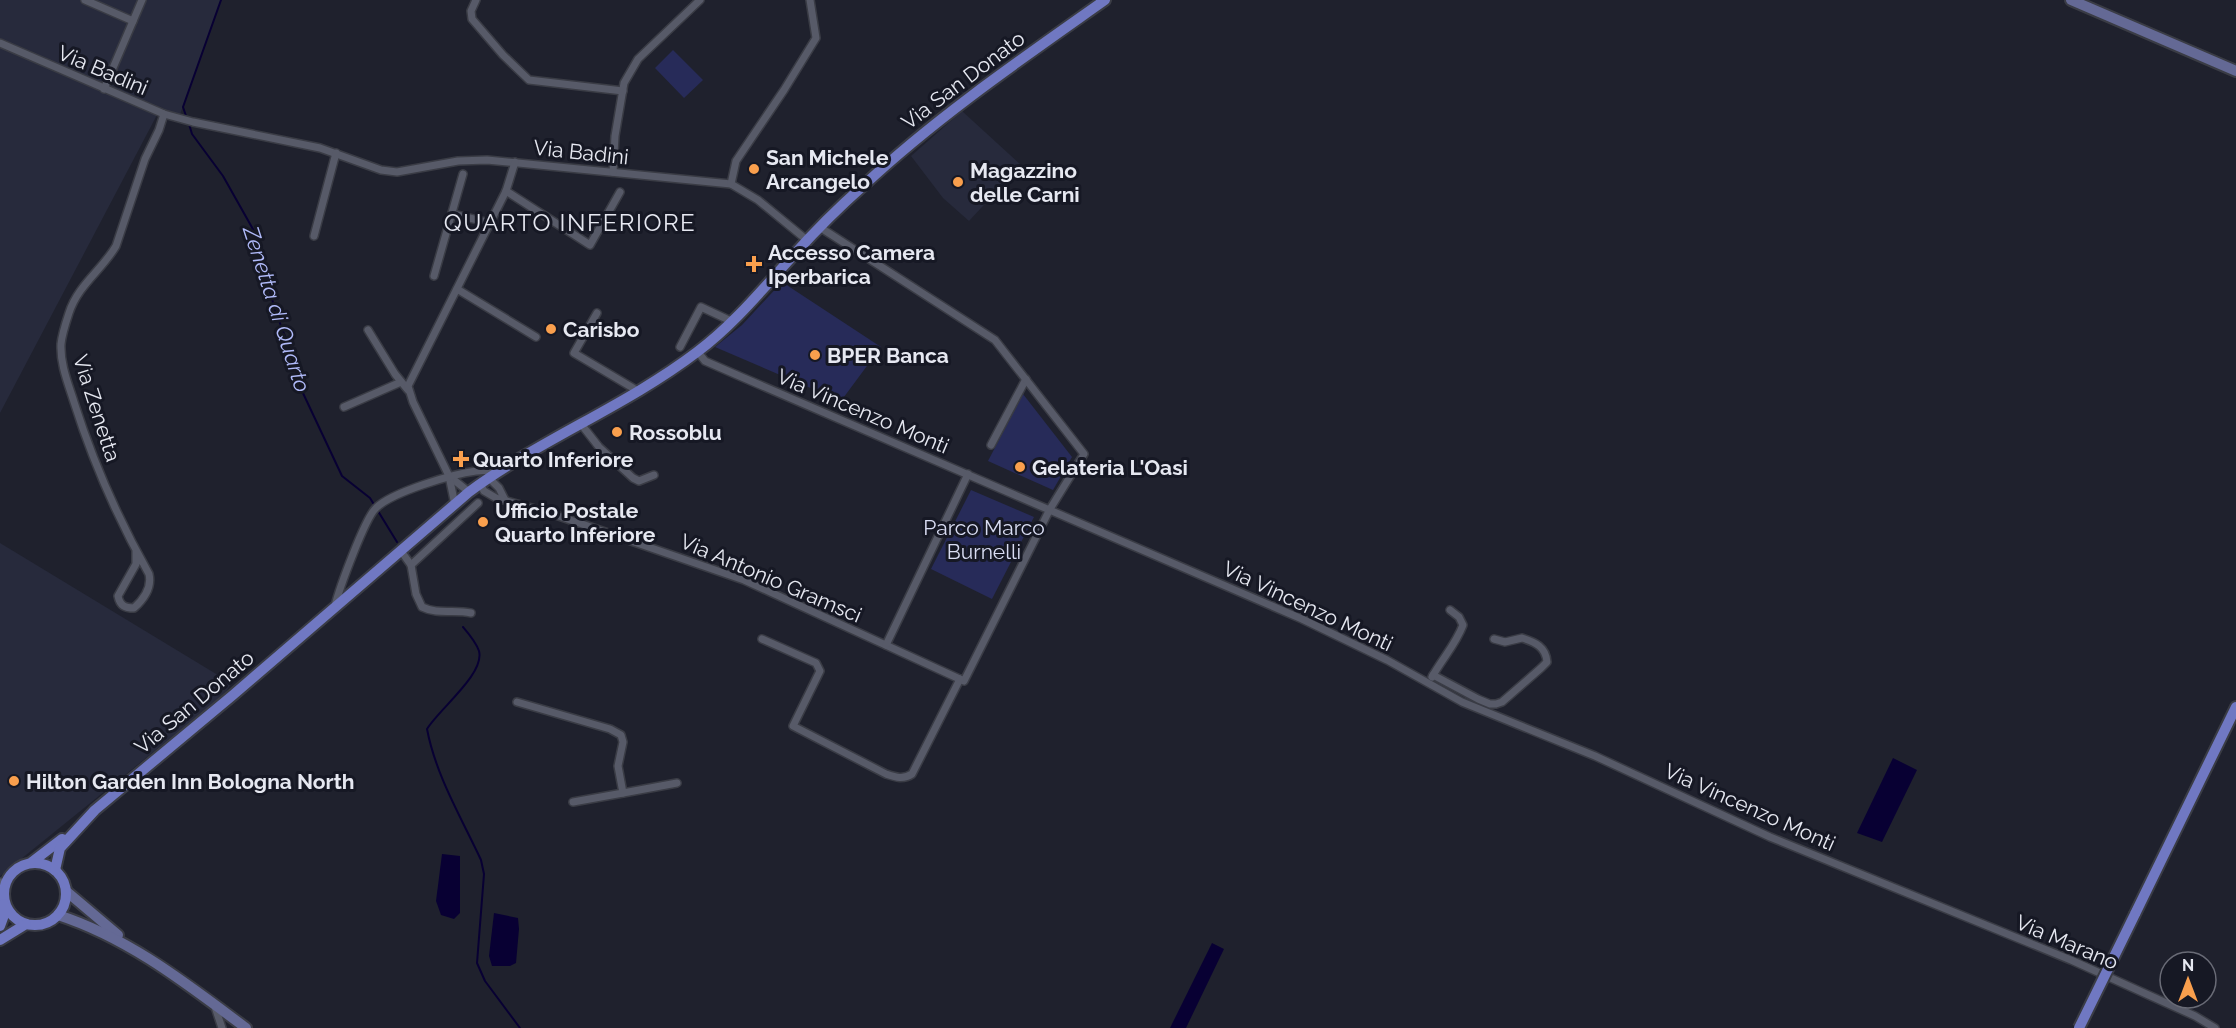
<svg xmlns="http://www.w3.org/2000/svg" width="2236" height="1028" font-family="Raleway,sans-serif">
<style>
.built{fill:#272a3c}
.green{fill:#272b59}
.water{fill:#080033}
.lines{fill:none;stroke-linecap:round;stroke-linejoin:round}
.stream{stroke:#080033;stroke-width:2}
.street-casing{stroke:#3a3c45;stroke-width:10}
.secondary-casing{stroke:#3a3c45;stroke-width:14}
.primary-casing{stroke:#3a3c45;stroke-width:14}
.street{stroke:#575a68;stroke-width:7}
.secondary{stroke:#646995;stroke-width:10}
.primary{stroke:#7078c2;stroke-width:10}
.primary-bridge-casing{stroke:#3a3c45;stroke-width:14;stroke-linecap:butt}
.primary-bridge{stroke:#7078c2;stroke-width:10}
.poi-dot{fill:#f99f4d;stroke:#161824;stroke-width:2}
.labels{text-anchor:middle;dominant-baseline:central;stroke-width:6;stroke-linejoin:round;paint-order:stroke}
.street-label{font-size:21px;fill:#e6e8f1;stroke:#161824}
.poi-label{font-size:21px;font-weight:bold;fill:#e6e8f1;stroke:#161824;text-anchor:start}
.park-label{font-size:21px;fill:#d9ddf3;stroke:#161824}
.water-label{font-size:22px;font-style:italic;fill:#b0baf9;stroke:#161824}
.quarter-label{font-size:24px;letter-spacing:1.5px;fill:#e6e8f1;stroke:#161824}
</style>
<rect width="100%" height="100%" fill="#1f212d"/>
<g class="built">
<path d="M0,0H221L178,120L158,113L0,413Z"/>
<path d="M962,111L1021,165L969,221L943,198L911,156Z"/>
<path d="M0,543L231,683L226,692L199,715L0,876Z"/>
</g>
<g class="green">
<path d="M673,50L703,80L684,98L655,68Z"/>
<path d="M782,282L881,347L841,401L715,347L742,325Z"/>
<path d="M1023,394L1072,457L1053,490L988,461Z"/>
<path d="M971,490L1034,517L992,599L931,569Z"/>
</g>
<g class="water">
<path d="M1893,758L1917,770L1882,842L1857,833Z"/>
<path d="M442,854L460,856V913L454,919L441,915L436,901Z"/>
<path d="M494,913L518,918L519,929L516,963L510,966H492L489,956Z"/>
<path d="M1212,943L1224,949L1186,1028H1170Z"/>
</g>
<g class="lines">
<g class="stream">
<path d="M187,119L183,107L221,0"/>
<path d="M189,124L192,134L223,176L254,231L275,310L289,347L302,391L342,476L370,498L397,542"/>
<path d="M463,627C469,634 476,642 479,651C485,674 439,709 427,729C436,776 461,817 481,860L484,874L477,963L485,981L520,1028"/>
</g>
<defs>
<g id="street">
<path d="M85,0L133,21"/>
<path d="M476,0L471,11L472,19L503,55L529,80L623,91"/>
<path d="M0,43L164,114L193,122L320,148L381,170L397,172L458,161L487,160L731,184L758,200L808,241"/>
<path d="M104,89L142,0"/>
<path d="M613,172L615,136L624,83L638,59L700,0"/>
<path d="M731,184L736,161L784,90L816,38L810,0"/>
<path d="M506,191L590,245L620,192"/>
<path d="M453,214L490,223"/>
<path d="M314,236L336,153"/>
<path d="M434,276L463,174"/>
<path d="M457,289L536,337"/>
<path d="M597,313L574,353L638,391"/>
<path d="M368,330L395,374L408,390"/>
<path d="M680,347L701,307L731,321"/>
<path d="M698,352L705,361L737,375L1302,619L1387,660L1462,702L1595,756L1770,837L2071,960L2195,1016L2215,1028"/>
<path d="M344,407L401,382"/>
<path d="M581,424L599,447L633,478L639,481L654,475"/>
<path d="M991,445L1026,379"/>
<path d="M449,476L469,492"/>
<path d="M489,478L499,488L505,500"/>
<path d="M480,484L484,491L496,498L553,514L744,580L964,681L1050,509L1084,454L995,340L821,228"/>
<path d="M455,505L449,476L413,402L408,386L506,191L515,162"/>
<path d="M136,551V564L118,596C120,606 125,608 134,608C144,599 152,587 149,574C118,519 93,462 74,402C68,383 60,364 61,344C62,334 66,322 69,313C78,285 102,270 116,246L145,159L159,130L164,114"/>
<path d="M401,551L411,565L416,594L422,607C438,615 454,609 471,613"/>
<path d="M411,565L478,503"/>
<path d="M335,606C339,589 365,518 376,508C392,492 453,474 476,471C483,470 491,471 499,471"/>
<path d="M762,639L816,663L820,671L793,726L886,774C895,777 903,780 912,774L960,679"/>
<path d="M886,645L968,474"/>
<path d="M1433,675L1478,699L1490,704H1496L1502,702L1541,668L1547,662C1546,647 1535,642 1522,638L1505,642L1494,639"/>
<path d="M1432,677C1442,659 1456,644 1463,625L1459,617L1450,610"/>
<path d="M517,702L610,729L621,735L623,742L618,766L623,793L573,802"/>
<path d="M623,793L677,783"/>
<path d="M0,882H6"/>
<path d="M0,892L4,895"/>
<path d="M214,1004L222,1028"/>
</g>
<g id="secondary">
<path d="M2071,0L2236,71"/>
<path d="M66,891L118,935"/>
<path d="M58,915C129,938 187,984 246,1028"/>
</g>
<g id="primary">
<path d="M32,862L62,839"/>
<circle cx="35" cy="894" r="31"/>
<path d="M55,870L60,848L95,810L233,695L469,492C541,439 626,406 697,352C732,326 761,291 790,259C813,233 838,208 864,185C938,116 1023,58 1105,0"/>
<path d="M2135,914L2236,707"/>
<path d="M0,926L4,915V904"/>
<path d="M0,940L26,924"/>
</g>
</defs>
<use href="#street" class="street-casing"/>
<use href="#secondary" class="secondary-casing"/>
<use href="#primary" class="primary-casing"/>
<use href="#street" class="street"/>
<use href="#secondary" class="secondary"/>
<use href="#primary" class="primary"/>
<defs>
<path id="primary-bridge" d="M2079,1028L2135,914"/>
</defs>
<use href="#primary-bridge" class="primary-bridge-casing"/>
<use href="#primary-bridge" class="primary-bridge"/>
</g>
<g class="poi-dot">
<circle cx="754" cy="169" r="6"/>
<circle cx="958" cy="182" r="6"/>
<path d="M751 255h6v6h6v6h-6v6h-6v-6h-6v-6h6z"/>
<circle cx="551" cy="329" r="6"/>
<circle cx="815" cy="355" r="6"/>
<circle cx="617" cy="432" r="6"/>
<path d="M458 450h6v6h6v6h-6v6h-6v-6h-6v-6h6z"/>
<circle cx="1020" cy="467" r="6"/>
<circle cx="483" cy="522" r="6"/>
<circle cx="14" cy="781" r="6"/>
</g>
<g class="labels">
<g class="street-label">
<text transform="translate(103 70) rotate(23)">Via Badini</text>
<text transform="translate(963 80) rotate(-37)">Via San Donato</text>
<text transform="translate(581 152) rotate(6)">Via Badini</text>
<text transform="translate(97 408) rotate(72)">Via Zenetta</text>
<text transform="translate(863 411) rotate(23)">Via Vincenzo Monti</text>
<text transform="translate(771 578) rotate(23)">Via Antonio Gramsci</text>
<text transform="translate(1308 606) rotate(25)">Via Vincenzo Monti</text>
<text transform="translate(194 702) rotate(-40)">Via San Donato</text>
<text transform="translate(1750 807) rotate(24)">Via Vincenzo Monti</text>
<text transform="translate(2067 942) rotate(23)">Via Marano</text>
</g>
<g class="poi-label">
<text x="766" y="157">San Michele<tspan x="766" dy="24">Arcangelo</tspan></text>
<text x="970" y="170">Magazzino<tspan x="970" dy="24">delle Carni</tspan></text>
<text x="768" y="252">Accesso Camera<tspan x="768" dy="24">Iperbarica</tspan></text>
<text x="563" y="329">Carisbo</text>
<text x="827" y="355">BPER Banca</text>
<text x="629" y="432">Rossoblu</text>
<text x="473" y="459">Quarto Inferiore</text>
<text x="1032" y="467">Gelateria L'Oasi</text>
<text x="495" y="510">Ufficio Postale<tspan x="495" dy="24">Quarto Inferiore</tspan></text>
<text x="26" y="781">Hilton Garden Inn Bologna North</text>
</g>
<g class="park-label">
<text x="984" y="527">Parco Marco<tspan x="984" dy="24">Burnelli</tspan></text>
</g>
<g class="water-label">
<text transform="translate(277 309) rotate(72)">Zenetta di Quarto</text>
</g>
<g class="quarter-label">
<text x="570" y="222">QUARTO INFERIORE</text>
</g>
</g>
<g transform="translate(2188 980)"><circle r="28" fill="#161824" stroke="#696b76" stroke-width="1.5"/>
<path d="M0-4.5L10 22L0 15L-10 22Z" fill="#f99f4d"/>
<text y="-9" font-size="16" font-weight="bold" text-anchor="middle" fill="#e6e8f1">N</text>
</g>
</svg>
